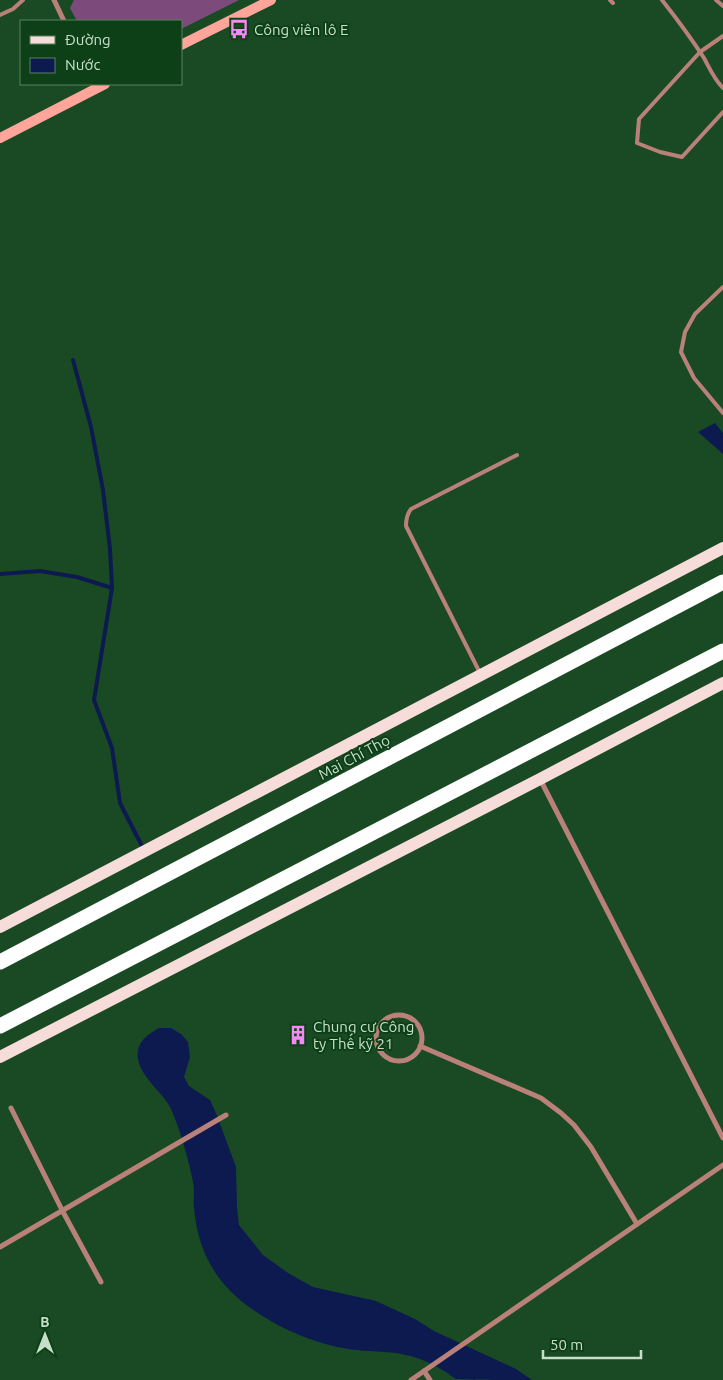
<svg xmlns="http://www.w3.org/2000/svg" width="723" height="1380" font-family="Ubuntu,sans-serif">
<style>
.green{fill:#7c4b7c}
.water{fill:#0c1a50}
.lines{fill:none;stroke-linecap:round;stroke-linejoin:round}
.stream{stroke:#0c1a50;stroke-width:4}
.lane{stroke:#ba817a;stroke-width:4}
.street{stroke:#ba817a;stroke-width:5}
.secondary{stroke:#ffa59a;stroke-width:10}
.primary{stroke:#f6ddda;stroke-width:12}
.highway{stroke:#fff;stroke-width:15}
.labels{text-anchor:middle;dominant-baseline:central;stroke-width:4;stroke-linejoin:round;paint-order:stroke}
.poi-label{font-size:15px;fill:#c6e0c8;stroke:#0e4018;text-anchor:start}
.street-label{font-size:15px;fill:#c6e0c8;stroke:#0e4018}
</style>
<rect width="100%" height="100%" fill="#1a4a23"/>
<path class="green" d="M74,0H239L181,29V21H77L70,8Z"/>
<g class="water">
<path d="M715,423L723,433V454L698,432Z"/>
<path d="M159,1028H171L181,1034L188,1042L190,1057L184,1077L189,1086L210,1100L216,1113L236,1167L237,1207L239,1225L263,1255L288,1273L313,1287L376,1301L415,1319L434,1331L516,1369L532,1380C519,1380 464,1380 456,1379C452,1377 448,1373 444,1371C432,1363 419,1358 406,1355C390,1351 373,1352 357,1350C320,1346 282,1330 252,1309C216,1284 198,1252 194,1208C193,1199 195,1190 193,1182C189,1161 180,1129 171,1109C164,1093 141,1078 138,1059C135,1044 147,1034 159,1028Z"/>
</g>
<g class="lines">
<g class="stream">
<path d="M73,360L91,427L103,490L110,549L112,588L94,700L112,748L120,803L144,850"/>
<path d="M0,574L40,571L77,577L112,588"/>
</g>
<g class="lane">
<path d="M610,0L613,3"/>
<path d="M662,0C677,19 691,38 704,58C710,69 714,79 723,88"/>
<path d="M716,0L723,6"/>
<path d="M0,15L13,9L23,0"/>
<path d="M723,36L700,52L639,119L637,143L660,152L682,157L723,112"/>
<path d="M723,287L695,314L685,332L681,352L694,378L723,413"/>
<path d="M480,673L406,526C406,520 407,514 411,509L517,455"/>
</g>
<g class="street">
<path d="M54,0L64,21"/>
<path d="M540,779L723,1138"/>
<circle cx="399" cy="1038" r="23"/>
<path d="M420,1046L541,1098L561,1113L574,1125L591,1147L637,1224"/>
<path d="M11,1108L62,1210L101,1282"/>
<path d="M0,1247L226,1115"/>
<path d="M424,1371L430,1380"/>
<path d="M411,1380L723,1165"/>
</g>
<g class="secondary">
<path d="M181,45L271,0"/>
<path d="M0,138L105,84"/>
</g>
<g class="primary">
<path d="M0,927L723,548"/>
<path d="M0,1057L540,779L723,683"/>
</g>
<g class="highway">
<path d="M0,962L723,582"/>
<path d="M0,1026L723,651"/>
</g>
</g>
<defs>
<symbol id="bus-bare" viewBox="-9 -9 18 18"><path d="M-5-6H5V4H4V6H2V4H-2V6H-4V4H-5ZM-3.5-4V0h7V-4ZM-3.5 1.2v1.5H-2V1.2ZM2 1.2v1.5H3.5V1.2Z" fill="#f28af3" stroke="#0e4018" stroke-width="2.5" paint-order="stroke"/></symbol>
<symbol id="building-bare" viewBox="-9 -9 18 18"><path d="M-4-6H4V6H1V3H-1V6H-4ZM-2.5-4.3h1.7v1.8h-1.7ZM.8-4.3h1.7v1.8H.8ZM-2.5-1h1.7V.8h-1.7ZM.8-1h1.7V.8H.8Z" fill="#f28af3" stroke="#0e4018" stroke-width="2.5" paint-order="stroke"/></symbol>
</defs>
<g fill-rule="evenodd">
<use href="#bus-bare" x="225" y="15" width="28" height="28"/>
<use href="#building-bare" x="284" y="1021" width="28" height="28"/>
</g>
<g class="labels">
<g class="poi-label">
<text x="254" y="29">Công viên lô E</text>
<text x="313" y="1026">Chung cư Công<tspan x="313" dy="17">ty Thế kỹ 21</tspan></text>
</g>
<g class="street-label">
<text transform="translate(354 757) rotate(-28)">Mai Chí Thọ</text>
</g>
</g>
<rect x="20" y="20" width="162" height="65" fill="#0e4018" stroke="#58805e"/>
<rect x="30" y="36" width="25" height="8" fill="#f6ddda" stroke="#58805e"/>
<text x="65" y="45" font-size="15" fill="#c6e0c8">Đường</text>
<rect x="30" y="58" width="25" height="15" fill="#0c1a50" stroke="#58805e"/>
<text x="65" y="70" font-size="15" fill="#c6e0c8">Nước</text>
<g transform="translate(45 1335)" stroke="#0e4018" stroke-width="4" paint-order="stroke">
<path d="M0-4L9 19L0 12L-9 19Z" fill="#c6e0c8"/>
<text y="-8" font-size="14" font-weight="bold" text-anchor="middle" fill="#c6e0c8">B</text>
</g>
<path d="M543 1350v8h98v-8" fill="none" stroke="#c6e0c8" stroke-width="2.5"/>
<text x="550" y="1350" font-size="15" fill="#c6e0c8" stroke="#0e4018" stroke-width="4" paint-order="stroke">50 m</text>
</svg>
